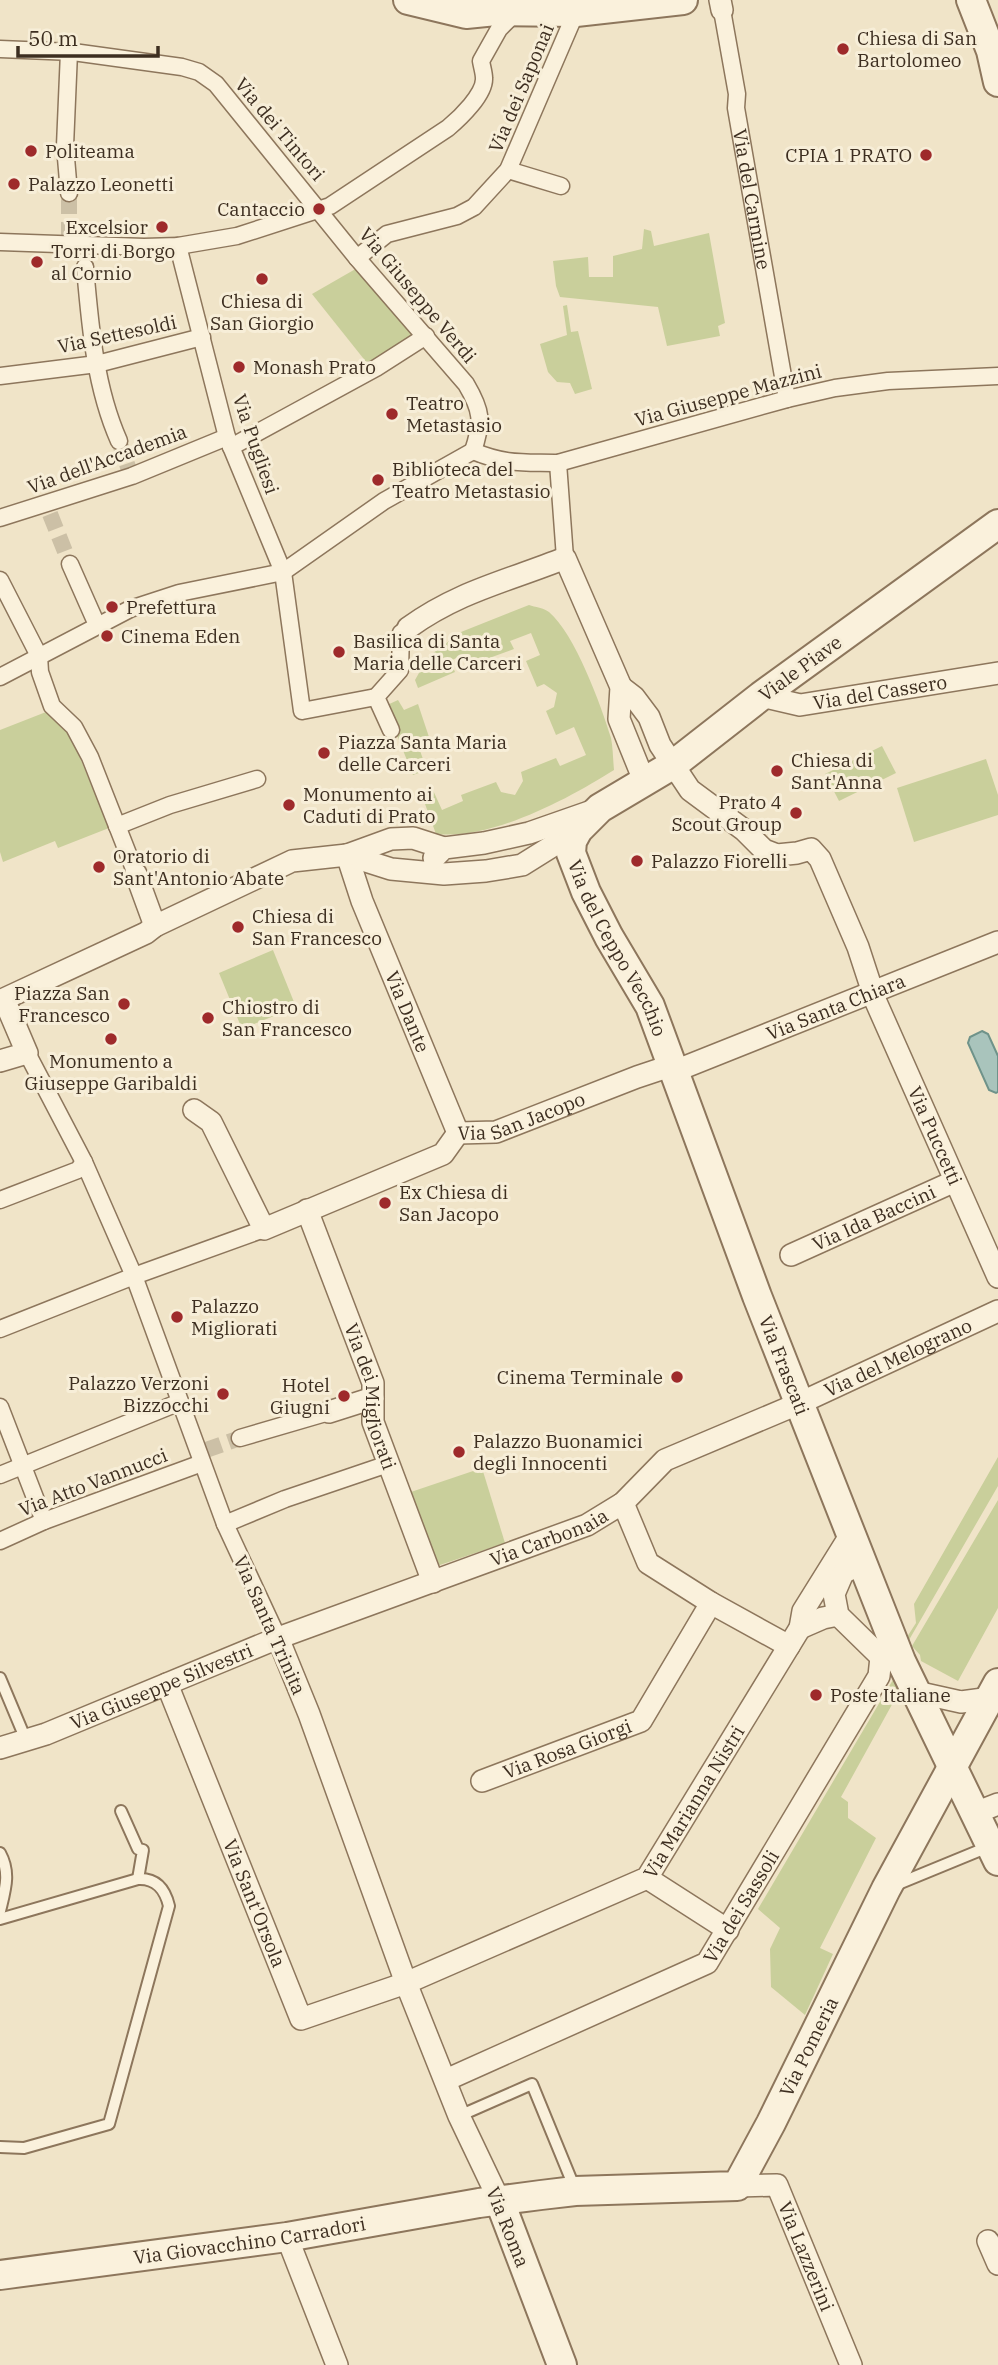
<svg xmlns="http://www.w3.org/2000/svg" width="998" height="2365" font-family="'IBM Plex Serif',serif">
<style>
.green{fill:#c9cf9b}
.water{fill:#a9c4bc;stroke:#6f938a;stroke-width:2}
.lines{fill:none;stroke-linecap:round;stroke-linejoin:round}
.pedestrian-tunnel{stroke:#ccc0a6;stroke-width:16;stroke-dasharray:16 8;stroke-linecap:butt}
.service-casing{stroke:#8d765c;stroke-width:14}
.pedestrian-casing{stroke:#8d765c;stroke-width:19}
.minor-casing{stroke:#8d765c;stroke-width:24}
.tertiary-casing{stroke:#8d765c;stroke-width:32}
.service{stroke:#faf1dc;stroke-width:10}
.pedestrian{stroke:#faf1dc;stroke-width:16}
.minor{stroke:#faf1dc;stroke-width:21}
.tertiary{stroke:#faf1dc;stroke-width:28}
.poi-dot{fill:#9e2a2b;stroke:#f7eed8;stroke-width:2.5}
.labels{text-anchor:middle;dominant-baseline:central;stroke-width:6;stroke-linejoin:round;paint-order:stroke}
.poi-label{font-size:19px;fill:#3d2e20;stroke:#f7eed8;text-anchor:start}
.street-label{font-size:19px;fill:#3d2e20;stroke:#f7eed8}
</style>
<rect width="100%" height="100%" fill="#f0e4c8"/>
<g class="green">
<path d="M644,229L651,231L654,246L709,233L725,323L718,326L720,336L667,346L658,307L560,297L556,286L553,261L588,257L589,277H613V256L642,249Z"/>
<path d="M359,267L419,340L371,368L312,294Z"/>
<path d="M567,305L571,332L578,331L592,389L575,394L570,383L557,382L548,372L540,344L567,335L563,306Z"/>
<path d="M529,605C535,607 544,608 549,612C575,634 601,705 611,738C613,748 613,760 614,770C568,799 492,840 436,834L421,793L432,788L442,810L463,801L461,795L496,782L501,792L515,795L523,781L521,772L556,758L560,766L586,755L574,727L556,735L546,711L554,707L557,693L544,684L537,687L526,661L540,655L531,633L510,641L514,649L470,665L465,654L450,661L455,672L418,688L415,680L428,657L461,632Z"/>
<path d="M398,700L404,710L418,704L431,743L419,748L427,770L413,775L385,706Z"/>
<path d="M46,712L59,722L71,736L109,828L58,848L55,841L3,862L0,852V730Z"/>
<path d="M882,746L896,773L839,801L825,774Z"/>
<path d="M986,759L998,795V815L914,842L897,788Z"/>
<path d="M273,950L296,1007L242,1029L219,973Z"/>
<path d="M998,1457V1486L909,1640L907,1637L916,1623L914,1604Z"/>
<path d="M482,1468L505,1543L431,1568L405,1494Z"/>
<path d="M998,1500V1608L958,1681L921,1661L920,1655L912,1646Z"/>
<path d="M894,1678L900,1690L841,1797L848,1802V1818L876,1838L820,1948L833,1954L805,2015L771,1987L770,1949L780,1928L758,1909Z"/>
</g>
<path class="water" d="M982,1031L988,1034L998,1056V1092L996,1093L989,1090L968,1043L970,1037Z"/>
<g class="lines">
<g class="pedestrian-tunnel">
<path d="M69,238V193"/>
<path d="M119,441L129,470"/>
<path d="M50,514L70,564"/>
<path d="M206,1450L240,1438"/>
</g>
<defs>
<g id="service">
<path d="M0,1678L26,1740"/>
<path d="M121,1811L138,1849L143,1850L138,1879"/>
<path d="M0,1853C11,1873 5,1890 0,1911"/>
<path d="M893,1886L988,1847"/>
<path d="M0,1919L138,1879C156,1878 165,1889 169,1906L109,2124L24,2148L0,2147"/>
<path d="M459,2116L532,2084L575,2189"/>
</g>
<g id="pedestrian">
<path id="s1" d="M722,10L737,94L736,108L787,399"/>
<path d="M0,49L73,52L182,67L199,72L216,84L357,258L466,384C482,411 483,421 473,451"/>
<path d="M69,52L65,146L69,193"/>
<path d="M508,170L561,186"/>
<path d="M0,242L144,247L178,246L237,236L330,206L448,128C460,118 485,94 484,78C484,73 482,67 481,61L499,29L517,11"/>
<path d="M178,246L227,437L283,572L302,711L376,697"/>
<path d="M357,258L387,234L457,216L474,207L508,170L576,12"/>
<path d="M85,267C90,325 95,387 119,441"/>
<path d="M0,376L97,364L202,337"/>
<path d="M231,447L376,368L426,336"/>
<path d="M473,451C506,465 524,462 558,463L787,399L835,388L888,381L998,376"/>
<path d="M558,463L565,558"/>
<path d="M0,518L132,476L227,437"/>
<path d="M70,564L97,625"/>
<path d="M0,580L39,656L40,672L52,706L74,727L90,757L136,874"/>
<path d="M0,677L130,609L179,593L283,572L384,501L473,451"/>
<path d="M391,730L376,697L400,670L401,633L408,628"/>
<path d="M117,826L170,805L257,779"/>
<path d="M27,1053L84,1162L134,1276L225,1524L278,1638"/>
<path d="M0,1200L78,1170L84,1162"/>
<path d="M0,1329L134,1276L264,1229"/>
<path d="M0,1407L44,1521"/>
<path d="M240,1438L329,1412"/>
<path d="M0,1475L180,1402"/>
<path d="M225,1524L285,1499L388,1464"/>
<path d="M0,1541L44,1521L202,1463"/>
</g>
<g id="minor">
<path d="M720,0L722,10"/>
<path d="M408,628C459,591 508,581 565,558L621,687L619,719L645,783"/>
<path id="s2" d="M621,687L634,697L649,717L660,745L690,790L744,830L764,850L777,855L797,853L811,849L820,859L858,947L876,1002L998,1277"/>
<path id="s3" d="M761,696L800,705L998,673"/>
<path id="s4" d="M347,855L362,901L458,1133"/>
<path d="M347,855L391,869L444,874L486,871L522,865L578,830"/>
<path d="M434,858L444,848L484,843L529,833L592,811"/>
<path d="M136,874L155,926"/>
<path d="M0,1061L27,1053L4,999L146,933L155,926L292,861L347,855L391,839L413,838L444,848"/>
<path id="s5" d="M675,1071L998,942"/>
<path d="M194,1110L211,1122L264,1229L443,1154L458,1133"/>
<path id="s6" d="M458,1133L496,1132L637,1077L673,1065"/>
<path id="s7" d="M307,1210L373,1383V1422L433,1582"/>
<path id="s8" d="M791,1255L955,1181"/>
<path d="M329,1412L373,1398"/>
<path d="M623,1503L648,1563L711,1603L789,1646"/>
<path d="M800,1628L823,1618L838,1615"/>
<path d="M278,1638L309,1714L406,1983L459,2116L500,2202"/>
<path id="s9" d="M167,1684L301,2019L406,1983L647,1878L800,1628L803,1611L851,1534"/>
<path d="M916,1692L961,1702L991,1698"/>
<path id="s10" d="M0,1748L46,1734L278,1638L587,1525L623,1503L665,1460L800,1403L998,1311"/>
<path id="s11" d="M482,1781L641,1721L711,1603"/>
<path d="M975,1813L998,1804"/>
<path d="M647,1878L728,1930"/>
<path id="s12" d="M446,2080L707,1963L879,1676L881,1657L838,1615L834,1594L843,1573L862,1563"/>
<path id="s13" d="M737,2186L777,2185L851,2365"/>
<path d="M287,2237L337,2365"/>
<path d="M988,2241L998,2264"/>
</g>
<g id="tertiary">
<path d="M408,0L466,14L496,11L576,12L683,0"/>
<path d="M971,0L991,51L998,82"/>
<path id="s14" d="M998,524L761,696L674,764L600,808L578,830L572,841L571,853L586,892L609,937L650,1006L757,1296L901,1661L998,1861"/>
<path d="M500,2202L562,2365"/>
<path id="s15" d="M0,2275L287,2237L479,2203L541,2195L575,2191L737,2186L771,2123L886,1889L998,1683"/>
</g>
</defs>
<use href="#service" class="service-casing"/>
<use href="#pedestrian" class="pedestrian-casing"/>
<use href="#minor" class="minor-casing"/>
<use href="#tertiary" class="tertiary-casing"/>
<use href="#service" class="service"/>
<use href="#pedestrian" class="pedestrian"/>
<use href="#minor" class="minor"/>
<use href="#tertiary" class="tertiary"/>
</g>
<g class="poi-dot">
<circle cx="843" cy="49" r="7"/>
<circle cx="31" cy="151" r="7"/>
<circle cx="926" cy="155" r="7"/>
<circle cx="14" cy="184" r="7"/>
<circle cx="319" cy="209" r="7"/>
<circle cx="162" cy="227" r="7"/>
<circle cx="37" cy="262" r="7"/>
<circle cx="262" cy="279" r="7"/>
<circle cx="239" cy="367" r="7"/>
<circle cx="392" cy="414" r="7"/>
<circle cx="378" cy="480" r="7"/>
<circle cx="112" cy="607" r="7"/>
<circle cx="107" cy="636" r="7"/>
<circle cx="339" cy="652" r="7"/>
<circle cx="324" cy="753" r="7"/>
<circle cx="777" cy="771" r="7"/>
<circle cx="289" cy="805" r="7"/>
<circle cx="796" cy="813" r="7"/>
<circle cx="637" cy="861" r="7"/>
<circle cx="99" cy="867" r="7"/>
<circle cx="238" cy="927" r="7"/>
<circle cx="124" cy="1004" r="7"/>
<circle cx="208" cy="1018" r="7"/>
<circle cx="111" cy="1039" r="7"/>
<circle cx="385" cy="1203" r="7"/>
<circle cx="177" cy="1317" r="7"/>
<circle cx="677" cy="1377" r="7"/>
<circle cx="223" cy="1394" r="7"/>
<circle cx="344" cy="1396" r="7"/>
<circle cx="459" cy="1452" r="7"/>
<circle cx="816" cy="1695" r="7"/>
</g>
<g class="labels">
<g class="poi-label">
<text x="857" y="38">Chiesa di San<tspan x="857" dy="22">Bartolomeo</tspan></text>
<text x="45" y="151">Politeama</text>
<text x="912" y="155" text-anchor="end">CPIA 1 PRATO</text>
<text x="28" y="184">Palazzo Leonetti</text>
<text x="305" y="209" text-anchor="end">Cantaccio</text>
<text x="148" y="227" text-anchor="end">Excelsior</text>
<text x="51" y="251">Torri di Borgo<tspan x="51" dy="22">al Cornio</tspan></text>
<text x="262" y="301" text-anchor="middle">Chiesa di<tspan x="262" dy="22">San Giorgio</tspan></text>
<text x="253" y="367">Monash Prato</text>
<text x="406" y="403">Teatro<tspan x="406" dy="22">Metastasio</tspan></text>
<text x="392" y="469">Biblioteca del<tspan x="392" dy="22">Teatro Metastasio</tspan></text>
<text x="126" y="607">Prefettura</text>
<text x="121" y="636">Cinema Eden</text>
<text x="353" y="641">Basilica di Santa<tspan x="353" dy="22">Maria delle Carceri</tspan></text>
<text x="338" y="742">Piazza Santa Maria<tspan x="338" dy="22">delle Carceri</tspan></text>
<text x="791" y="760">Chiesa di<tspan x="791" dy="22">Sant'Anna</tspan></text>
<text x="303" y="794">Monumento ai<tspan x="303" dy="22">Caduti di Prato</tspan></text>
<text x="782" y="802" text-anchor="end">Prato 4<tspan x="782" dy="22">Scout Group</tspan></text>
<text x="113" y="856">Oratorio di<tspan x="113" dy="22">Sant'Antonio Abate</tspan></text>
<text x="651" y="861">Palazzo Fiorelli</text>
<text x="252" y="916">Chiesa di<tspan x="252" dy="22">San Francesco</tspan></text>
<text x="110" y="993" text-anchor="end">Piazza San<tspan x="110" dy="22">Francesco</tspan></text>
<text x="222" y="1007">Chiostro di<tspan x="222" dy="22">San Francesco</tspan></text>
<text x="111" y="1061" text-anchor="middle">Monumento a<tspan x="111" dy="22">Giuseppe Garibaldi</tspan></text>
<text x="399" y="1192">Ex Chiesa di<tspan x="399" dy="22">San Jacopo</tspan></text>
<text x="191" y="1306">Palazzo<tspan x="191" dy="22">Migliorati</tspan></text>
<text x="663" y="1377" text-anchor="end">Cinema Terminale</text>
<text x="209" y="1383" text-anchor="end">Palazzo Verzoni<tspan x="209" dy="22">Bizzocchi</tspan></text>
<text x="330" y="1385" text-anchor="end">Hotel<tspan x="330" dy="22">Giugni</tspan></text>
<text x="473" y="1441">Palazzo Buonamici<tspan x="473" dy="22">degli Innocenti</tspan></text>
<text x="830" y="1695">Poste Italiane</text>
</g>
<g class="street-label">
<text transform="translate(521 88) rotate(-67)">Via dei Saponai</text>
<text transform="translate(280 129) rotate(50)">Via dei Tintori</text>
<text stroke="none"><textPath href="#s1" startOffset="192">Via del Carmine</textPath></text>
<text transform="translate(418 295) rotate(50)">Via Giuseppe Verdi</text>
<text transform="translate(117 334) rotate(-12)">Via Settesoldi</text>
<text transform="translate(728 395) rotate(-15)">Via Giuseppe Mazzini</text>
<text transform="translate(256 444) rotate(71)">Via Pugliesi</text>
<text transform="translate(107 459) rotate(-20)">Via dell'Accademia</text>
<text transform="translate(800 668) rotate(-36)">Viale Piave</text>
<text stroke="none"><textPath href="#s3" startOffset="121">Via del Cassero</textPath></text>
<text stroke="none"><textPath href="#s14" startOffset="651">Via del Ceppo Vecchio</textPath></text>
<text stroke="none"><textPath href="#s5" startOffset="173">Via Santa Chiara</textPath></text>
<text stroke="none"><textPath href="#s4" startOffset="168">Via Dante</textPath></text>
<text stroke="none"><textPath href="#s6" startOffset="66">Via San Jacopo</textPath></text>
<text stroke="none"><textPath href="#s2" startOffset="583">Via Puccetti</textPath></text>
<text stroke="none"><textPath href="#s8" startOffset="91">Via Ida Baccini</textPath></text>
<text stroke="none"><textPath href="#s10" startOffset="985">Via del Melograno</textPath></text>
<text stroke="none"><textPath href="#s14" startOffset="1101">Via Frascati</textPath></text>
<text stroke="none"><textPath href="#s7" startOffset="198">Via dei Migliorati</textPath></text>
<text transform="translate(93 1482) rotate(-21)">Via Atto Vannucci</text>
<text stroke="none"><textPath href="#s10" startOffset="588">Via Carbonaia</textPath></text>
<text transform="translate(270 1625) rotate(66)">Via Santa Trinita</text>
<text stroke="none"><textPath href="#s10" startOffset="173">Via Giuseppe Silvestri</textPath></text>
<text stroke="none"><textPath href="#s11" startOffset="91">Via Rosa Giorgi</textPath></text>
<text stroke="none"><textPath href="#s9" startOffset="824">Via Marianna Nistri</textPath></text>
<text stroke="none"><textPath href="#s9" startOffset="236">Via Sant'Orsola</textPath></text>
<text stroke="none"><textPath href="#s12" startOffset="352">Via dei Sassoli</textPath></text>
<text stroke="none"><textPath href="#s15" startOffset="900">Via Pomeria</textPath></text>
<text transform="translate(508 2227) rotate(68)">Via Roma</text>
<text stroke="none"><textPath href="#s15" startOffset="252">Via Giovacchino Carradori</textPath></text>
<text stroke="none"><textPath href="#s13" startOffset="117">Via Lazzerini</textPath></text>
</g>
</g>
<path d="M18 46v10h140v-10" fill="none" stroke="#3d2e20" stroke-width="3.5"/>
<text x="28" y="46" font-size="21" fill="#3d2e20" stroke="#f7eed8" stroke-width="5" paint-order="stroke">50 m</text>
</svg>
